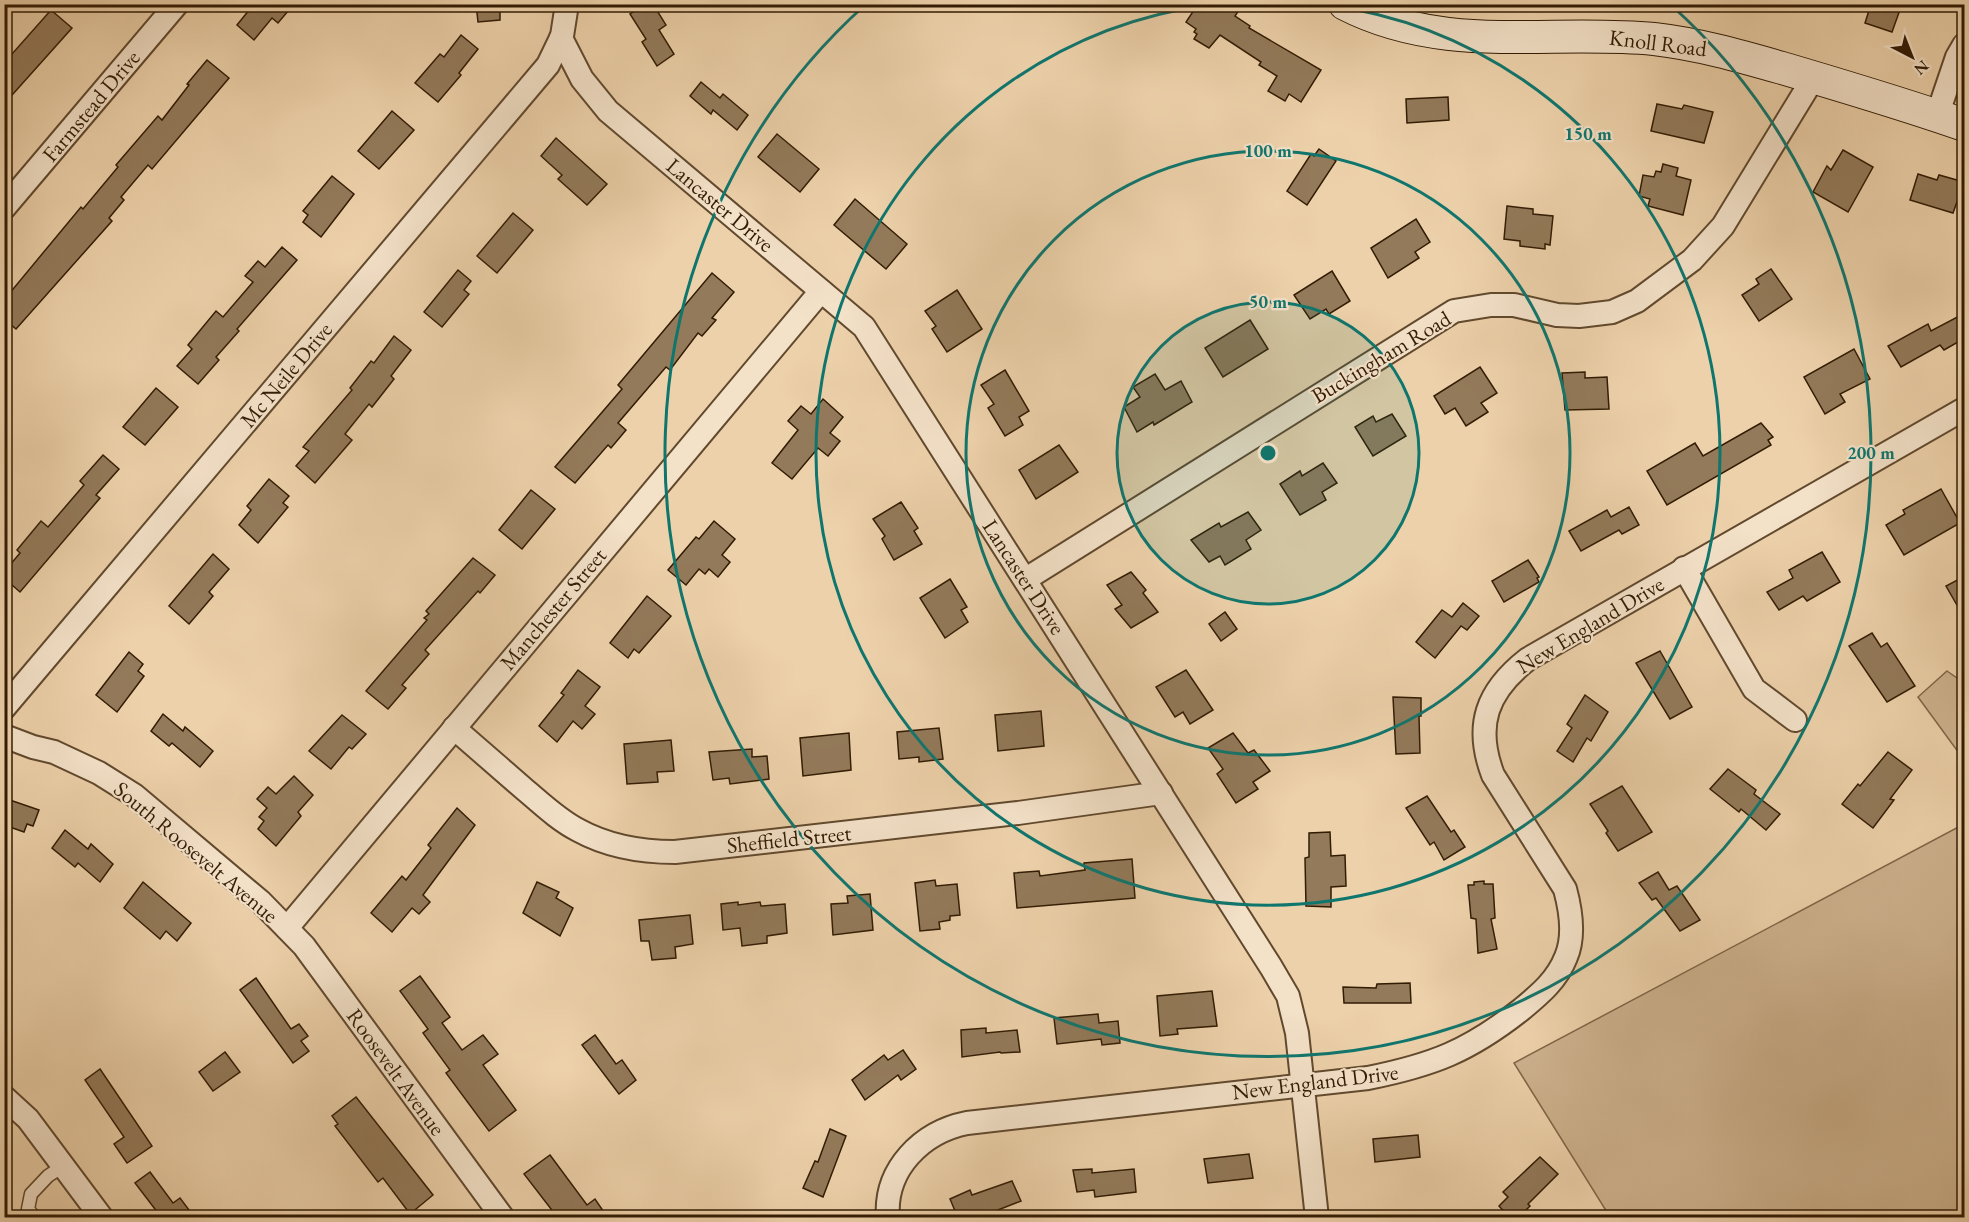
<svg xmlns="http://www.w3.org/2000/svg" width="1969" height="1222" font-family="'EB Garamond',serif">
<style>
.green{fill:#cdb28e;stroke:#806749;stroke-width:1.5}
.building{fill:#937a5a;stroke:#321c04;stroke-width:1.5}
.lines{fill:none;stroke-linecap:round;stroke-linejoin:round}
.lane-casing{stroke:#61492e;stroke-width:15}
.street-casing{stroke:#61492e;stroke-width:26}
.secondary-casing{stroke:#321c04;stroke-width:34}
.lane{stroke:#f3e1c8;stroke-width:12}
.street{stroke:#f3e1c8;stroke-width:22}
.secondary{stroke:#f3e1c8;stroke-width:32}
.ring{fill:none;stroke:#0f766e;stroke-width:3}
.labels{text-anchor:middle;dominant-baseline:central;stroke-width:4.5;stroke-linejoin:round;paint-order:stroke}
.street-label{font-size:22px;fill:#321c04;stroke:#f3e1c8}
.centre{fill:#0f766e;stroke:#f3e1c8;stroke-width:3}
.ring-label{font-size:18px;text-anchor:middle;font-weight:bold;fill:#0f766e;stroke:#f3e1c8;stroke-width:4.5;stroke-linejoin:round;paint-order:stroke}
</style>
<rect width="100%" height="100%" fill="#edd1aa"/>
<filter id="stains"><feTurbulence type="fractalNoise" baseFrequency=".00333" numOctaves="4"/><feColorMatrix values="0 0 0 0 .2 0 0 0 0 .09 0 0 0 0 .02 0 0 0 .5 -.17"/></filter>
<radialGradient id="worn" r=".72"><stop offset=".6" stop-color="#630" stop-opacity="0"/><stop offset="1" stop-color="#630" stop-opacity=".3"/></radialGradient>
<g class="green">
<path d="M1947,671L1964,683V760L1918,697Z"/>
<path d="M1964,824V1217H1610L1514,1063Z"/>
</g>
<g class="building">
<path d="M254,4H294L278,23L272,18L254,40L237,25Z"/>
<path d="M476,4H500V20L478,22Z"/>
<path d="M645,4H653L666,25L659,30L674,54L657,66L642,42L646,39L630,14Z"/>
<path d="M1198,4H1243L1235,16L1250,26L1249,28L1321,70L1301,102L1289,94L1285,101L1268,91L1277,76L1259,65L1261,62L1220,35L1209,48L1194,39L1197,34L1194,32L1196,29L1186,22Z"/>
<path d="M1871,4H1902L1892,32L1865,23Z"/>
<path d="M51,10L72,28L4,104V63Z"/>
<path d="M461,35L478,49L459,73L461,75L438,102L415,83L440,54L444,57Z"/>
<path d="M207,60L229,78L152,169L148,165L121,197L124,200L109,218L112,221L16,329L4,319V300L81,207L83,209L118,167L116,165L158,116L162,120L189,85L187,84Z"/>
<path d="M701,82L720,98L723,94L748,115L737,130L713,110L711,114L690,96Z"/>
<path d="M1448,97L1449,120L1407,123L1406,99Z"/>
<path d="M1657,104L1682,109L1684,105L1713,112L1704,143L1651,131Z"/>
<path d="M392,111L414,130L379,169L358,151Z"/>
<path d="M777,134L819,169L800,192L758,157Z"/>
<path d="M556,138L607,184L587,205L558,179L562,175L541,156Z"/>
<path d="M1319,149L1336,161L1307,205L1287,191L1311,154L1314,156Z"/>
<path d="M1843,150L1873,167L1848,212L1813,192L1827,166L1831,170Z"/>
<path d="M1663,164L1678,168L1676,176L1691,180L1683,215L1648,206L1650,199L1639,196L1643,175L1654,177L1656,171L1661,172Z"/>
<path d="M1918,174L1937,180L1939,175L1964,182L1953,213L1910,200Z"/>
<path d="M332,176L354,194L321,237L303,222L308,215L303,211Z"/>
<path d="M855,199L907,244L886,269L834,225Z"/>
<path d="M1507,206L1533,209V214L1553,216L1550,245L1545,244V249L1520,246V241L1504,239Z"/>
<path d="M513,213L533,230L497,273L477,256Z"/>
<path d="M1416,219L1430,242L1415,252L1419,258L1388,278L1371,248Z"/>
<path d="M282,247L297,260L237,329L239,331L216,357L219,360L198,384L177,366L192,349L188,345L216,311L223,317L253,282L245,276L258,261L265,267Z"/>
<path d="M1771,269L1792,299L1759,321L1742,295L1759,284L1756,279Z"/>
<path d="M458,270L471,281L464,290L469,294L442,327L424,312Z"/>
<path d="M1332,271L1350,301L1329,314L1326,309L1310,319L1294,295Z"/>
<path d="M712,273L734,292L712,318L716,320L702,336L698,333L670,370L666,367L618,423L626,430L611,448L608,445L575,483L555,467L622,389L618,385Z"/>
<path d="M957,290L982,329L947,352L932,329L936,326L925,311Z"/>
<path d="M1965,313V338L1944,350L1940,345L1901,367L1888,346L1928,324L1931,331Z"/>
<path d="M1250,320L1268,349L1223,377L1205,348Z"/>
<path d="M394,336L411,350L391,376L394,379L372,407L369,404L345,434L352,440L315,483L296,466L309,451L303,447L352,390L350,388L371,361L374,363Z"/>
<path d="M1854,349L1870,379L1840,394L1845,402L1825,414L1804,377Z"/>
<path d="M1480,367L1497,393L1481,403L1488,412L1466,426L1455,408L1445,414L1434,396Z"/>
<path d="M1005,370L1029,411L1019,417L1023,425L1005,436L988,408L994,404L981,385Z"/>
<path d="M1585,372V378L1607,377L1609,409L1565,410L1562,373Z"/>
<path d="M1155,374L1165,390L1181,381L1192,402L1154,425L1153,422L1137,432L1124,407L1140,397L1133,387Z"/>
<path d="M156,388L178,407L145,445L123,427Z"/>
<path d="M823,399L843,417L830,433L840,441L828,456L818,448L792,479L772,463L798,430L788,421L801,406L811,414Z"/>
<path d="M1392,414L1406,436L1373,456L1355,427L1373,416L1376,422Z"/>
<path d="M1761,423L1773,437L1768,440L1771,445L1667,505L1647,471L1695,443L1703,456Z"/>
<path d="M1059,445L1078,472L1036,499L1019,470Z"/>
<path d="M103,455L119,469L96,495L100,498L20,592L4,578V572L20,553L17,550L41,521L48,527L84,485L80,481Z"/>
<path d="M1323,463L1337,483L1322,492L1326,500L1300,515L1280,484L1300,471L1302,476Z"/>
<path d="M269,479L289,496L283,503L288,507L258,543L239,525L251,510L247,506Z"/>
<path d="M1941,489L1960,523L1904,555L1886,525L1905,514L1903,510Z"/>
<path d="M531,490L555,509L522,549L499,530Z"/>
<path d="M901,502L918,528L914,531L922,544L894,560L882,539L885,536L873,519Z"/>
<path d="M1629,507L1639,525L1622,534L1619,530L1581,551L1569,531L1607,510L1611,517Z"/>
<path d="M1248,512L1261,530L1246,540L1251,549L1225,565L1220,556L1209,562L1191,540L1219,523L1221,527Z"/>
<path d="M714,521L735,539L722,555L730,562L718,577L709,569L705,574L699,569L686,585L668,570L696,537L699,539Z"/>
<path d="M1822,552L1840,582L1807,601L1803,596L1779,610L1767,592L1793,578L1789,570Z"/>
<path d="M213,554L229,569L209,592L213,596L189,624L169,606Z"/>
<path d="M473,558L495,575L480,593L478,591L425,650L429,654L402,685L406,688L388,709L366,691L427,620L424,618L429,614L426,611Z"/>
<path d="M1528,560L1539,577L1537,578L1539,582L1504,602L1492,581Z"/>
<path d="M1131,572L1146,590L1143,593L1158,612L1131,628L1115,609L1122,605L1107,585Z"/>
<path d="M1965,576V619L1946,586Z"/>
<path d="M950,579L967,607L961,610L968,622L945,638L920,598Z"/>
<path d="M647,596L671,616L639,653L634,649L628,658L610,643Z"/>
<path d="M1463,603L1479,616L1467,630L1461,626L1435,658L1416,642L1442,610L1452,617Z"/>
<path d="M1225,612L1237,629L1221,641L1209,624Z"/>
<path d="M1872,633L1881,647L1887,643L1915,686L1887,702L1849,646Z"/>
<path d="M1660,651L1692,707L1670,719L1636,663Z"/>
<path d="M129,652L143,664L138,671L144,676L117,712L96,695Z"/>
<path d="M578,670L600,687L585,706L595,714L582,729L573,721L557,742L539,726L564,695L561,693Z"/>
<path d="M1186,670L1213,710L1190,724L1183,712L1175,717L1156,687Z"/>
<path d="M1585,695L1608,712L1591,741L1587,738L1573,762L1557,751L1572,728L1567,724Z"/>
<path d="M1393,697L1421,698V716H1419L1420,753L1396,754Z"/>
<path d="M1041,711L1044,746L998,751L995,715Z"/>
<path d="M163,714L183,731L185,727L213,751L200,767L172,743L169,746L151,731Z"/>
<path d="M342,715L366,734L352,749L349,747L331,769L309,751Z"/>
<path d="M939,728L943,759L919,762V757L899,759L897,732Z"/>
<path d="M849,733L851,770L803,776L800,738Z"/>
<path d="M1233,733L1248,753L1254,750L1270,771L1253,782L1258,789L1236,803L1217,774L1223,769L1208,748Z"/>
<path d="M671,740L674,771L657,772L658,782L627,784L624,744Z"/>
<path d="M752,749V757L767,756L769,779L730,784L729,778L713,780L709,752Z"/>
<path d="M1888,752L1912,770L1890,799L1894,800L1873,828L1842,804L1858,784L1860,786Z"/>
<path d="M1728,769L1756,790L1754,794L1780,814L1766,830L1741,809L1739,812L1710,789Z"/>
<path d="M294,776L313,795L298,812L301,816L276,846L258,829L264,821L259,817L267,808L257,799L268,787L276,794Z"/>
<path d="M1622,786L1652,832L1618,851L1606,833L1608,831L1590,804Z"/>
<path d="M1427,796L1451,832L1454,830L1465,847L1444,860L1434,842L1430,845L1406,808Z"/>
<path d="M4,798L39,810L33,826L27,824L24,832L4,825Z"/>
<path d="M457,808L475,825L423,895L430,902L419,914L412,908L392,932L371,913L402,876L406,880L431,848L428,845Z"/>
<path d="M65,830L88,849L91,844L113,864L100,882L78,863L75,867L52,848Z"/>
<path d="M1330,832L1331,856L1345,855L1346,886L1331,887V907L1306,906L1305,858L1309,857V833Z"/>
<path d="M1132,859L1135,898L1017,908L1014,873L1039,871L1040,876L1085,870L1084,863Z"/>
<path d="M1658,872L1669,890L1677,886L1700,920L1680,931L1656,898L1652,900L1639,883Z"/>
<path d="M935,880L936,886L957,884L960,915L950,916V920L939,922L940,929L920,931L915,883Z"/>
<path d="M1484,881V884H1493L1495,918L1491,919L1497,949L1478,953L1476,919L1471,918L1468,885H1474V882Z"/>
<path d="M143,882L191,923L177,941L166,931L160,939L124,908Z"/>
<path d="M537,882L559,892L556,898L573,908L560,936L523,913Z"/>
<path d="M870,894L873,930L833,935L831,904L848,903L847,896Z"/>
<path d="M738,902V905L760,902L761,906L785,904L787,933L767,936V943L742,946L740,928L723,930L721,904Z"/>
<path d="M690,915L693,944L675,947L676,958L652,960L649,941H641L639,920Z"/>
<path d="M420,976L450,1017L442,1023L462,1050L483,1035L498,1054L483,1065L516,1110L489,1131L446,1073L450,1070L423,1033L428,1029L400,991Z"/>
<path d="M256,978L291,1029L299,1024L308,1036L301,1041L309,1051L293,1063L240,990Z"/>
<path d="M1410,983L1411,1003H1344L1343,987L1376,988L1377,984Z"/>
<path d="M1212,991L1217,1026L1177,1029L1178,1034L1160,1036L1157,996Z"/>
<path d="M1098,1014L1099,1023L1118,1021L1120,1043L1102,1045L1101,1039L1057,1044L1054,1018Z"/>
<path d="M986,1028V1033L1017,1030L1020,1052L1001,1053L1000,1052L962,1057L961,1030Z"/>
<path d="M595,1035L616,1064L622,1060L636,1080L619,1094L582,1045Z"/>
<path d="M903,1050L916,1069L901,1080L898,1075L865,1100L852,1080L884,1055L888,1060Z"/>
<path d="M225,1052L240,1072L213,1091L199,1072Z"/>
<path d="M100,1069L152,1146L127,1163L114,1144L124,1137L85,1080Z"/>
<path d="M356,1097L433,1195L410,1214L383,1178L378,1182L335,1126L338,1124L332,1116Z"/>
<path d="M830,1129L846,1136L823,1197L803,1188L815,1161L818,1162Z"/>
<path d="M1418,1135L1420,1157L1375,1162L1373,1139Z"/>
<path d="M1249,1154L1253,1178L1208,1183L1204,1159Z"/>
<path d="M550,1155L587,1205L595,1199L608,1218H558L524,1174Z"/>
<path d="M1540,1157L1558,1174L1528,1204L1530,1206L1518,1218H1510L1499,1206L1508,1197L1503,1192Z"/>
<path d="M1092,1169V1173L1134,1169L1136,1192L1095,1197L1094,1190L1077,1192L1073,1170Z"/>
<path d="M150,1172L173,1203L180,1198L195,1218H152L158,1213L135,1183Z"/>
<path d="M1012,1181L1021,1201L980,1217L978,1212L963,1218H958L950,1199L970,1190L972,1195Z"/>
</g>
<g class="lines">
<defs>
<path id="lane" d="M35,1218L28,1209L31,1194L48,1176L63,1166"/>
<g id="street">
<path d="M561,38L582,79L608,111L864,327L1271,967L1288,996L1297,1033L1317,1218"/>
<path d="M1937,116L1957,57L1964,45"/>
<path d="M4,208L177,4"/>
<path d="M1684,568L1754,689L1795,720"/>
<path d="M1026,579L1454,311L1491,305H1514L1557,315L1579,316L1612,312L1637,301L1692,260L1723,226L1814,77"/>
<path d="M4,708L548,65L562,36L567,4"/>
<path d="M454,728C477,748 500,768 523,788C541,803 557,819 578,830C607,846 642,852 675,852L1018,813L1161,793"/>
<path d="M4,736L33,747L54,752L99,773L134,795L261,902L304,946L503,1218"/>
<path d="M287,928L821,291"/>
<path d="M4,1097L28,1119L102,1218"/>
<path d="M888,1218C884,1169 922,1132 967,1123L1368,1078C1433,1065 1469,1051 1522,1009C1540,994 1557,980 1566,957C1575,936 1571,911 1565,889L1493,775C1474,725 1487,691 1528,659L1964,409"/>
</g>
<path id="secondary" d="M1345,4C1444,55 1549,29 1654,39C1698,44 1740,56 1782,68C1843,86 1904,104 1964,125"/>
</defs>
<use href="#lane" class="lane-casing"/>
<use href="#street" class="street-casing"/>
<use href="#secondary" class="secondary-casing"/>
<use href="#lane" class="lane"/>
<use href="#street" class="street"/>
<use href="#secondary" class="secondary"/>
</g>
<circle cx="1268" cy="453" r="151" fill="#0f766e" fill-opacity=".12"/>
<g class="ring">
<circle cx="1268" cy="453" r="151"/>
<circle cx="1268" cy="453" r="302"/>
<path d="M1327 5A452 452 0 1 1 1209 5"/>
<path d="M1671 5A603 603 0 1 1 865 5"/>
</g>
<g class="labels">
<g class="street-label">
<text transform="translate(1658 43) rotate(7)">Knoll Road</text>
<text transform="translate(91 106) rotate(-50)">Farmstead Drive</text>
<text transform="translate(720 205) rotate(40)">Lancaster Drive</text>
<text transform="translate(1381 357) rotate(-31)">Buckingham Road</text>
<text transform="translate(286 375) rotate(-50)">Mc Neile Drive</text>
<text transform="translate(1024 577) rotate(57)">Lancaster Drive</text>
<text transform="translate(553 609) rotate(-50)">Manchester Street</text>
<text transform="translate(1590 625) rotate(-31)">New England Drive</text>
<text transform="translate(789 839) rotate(-6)">Sheffield Street</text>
<text transform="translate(196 852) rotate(40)">South Roosevelt Avenue</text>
<text transform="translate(396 1072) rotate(54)">Roosevelt Avenue</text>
<text transform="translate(1315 1082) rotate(-7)">New England Drive</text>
</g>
</g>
<circle cx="1268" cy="453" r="9" class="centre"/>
<g class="ring-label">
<text x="1588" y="140">150 m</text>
<text x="1268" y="157">100 m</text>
<text x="1268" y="308">50 m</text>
<text x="1871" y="459">200 m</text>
</g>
<rect width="1969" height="1222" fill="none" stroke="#edd1aa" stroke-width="24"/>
<rect x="6" y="6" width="1957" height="1210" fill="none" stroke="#321c04" stroke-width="3"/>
<rect x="12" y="12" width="1945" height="1198" fill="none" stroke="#321c04" stroke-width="1.5"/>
<g transform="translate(1912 57) rotate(138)" stroke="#f3e1c8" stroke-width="4.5" paint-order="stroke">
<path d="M0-4.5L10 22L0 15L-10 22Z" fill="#321c04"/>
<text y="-9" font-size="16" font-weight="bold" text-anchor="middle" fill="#321c04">N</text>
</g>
<rect width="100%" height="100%" filter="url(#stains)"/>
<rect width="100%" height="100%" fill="url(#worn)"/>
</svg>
